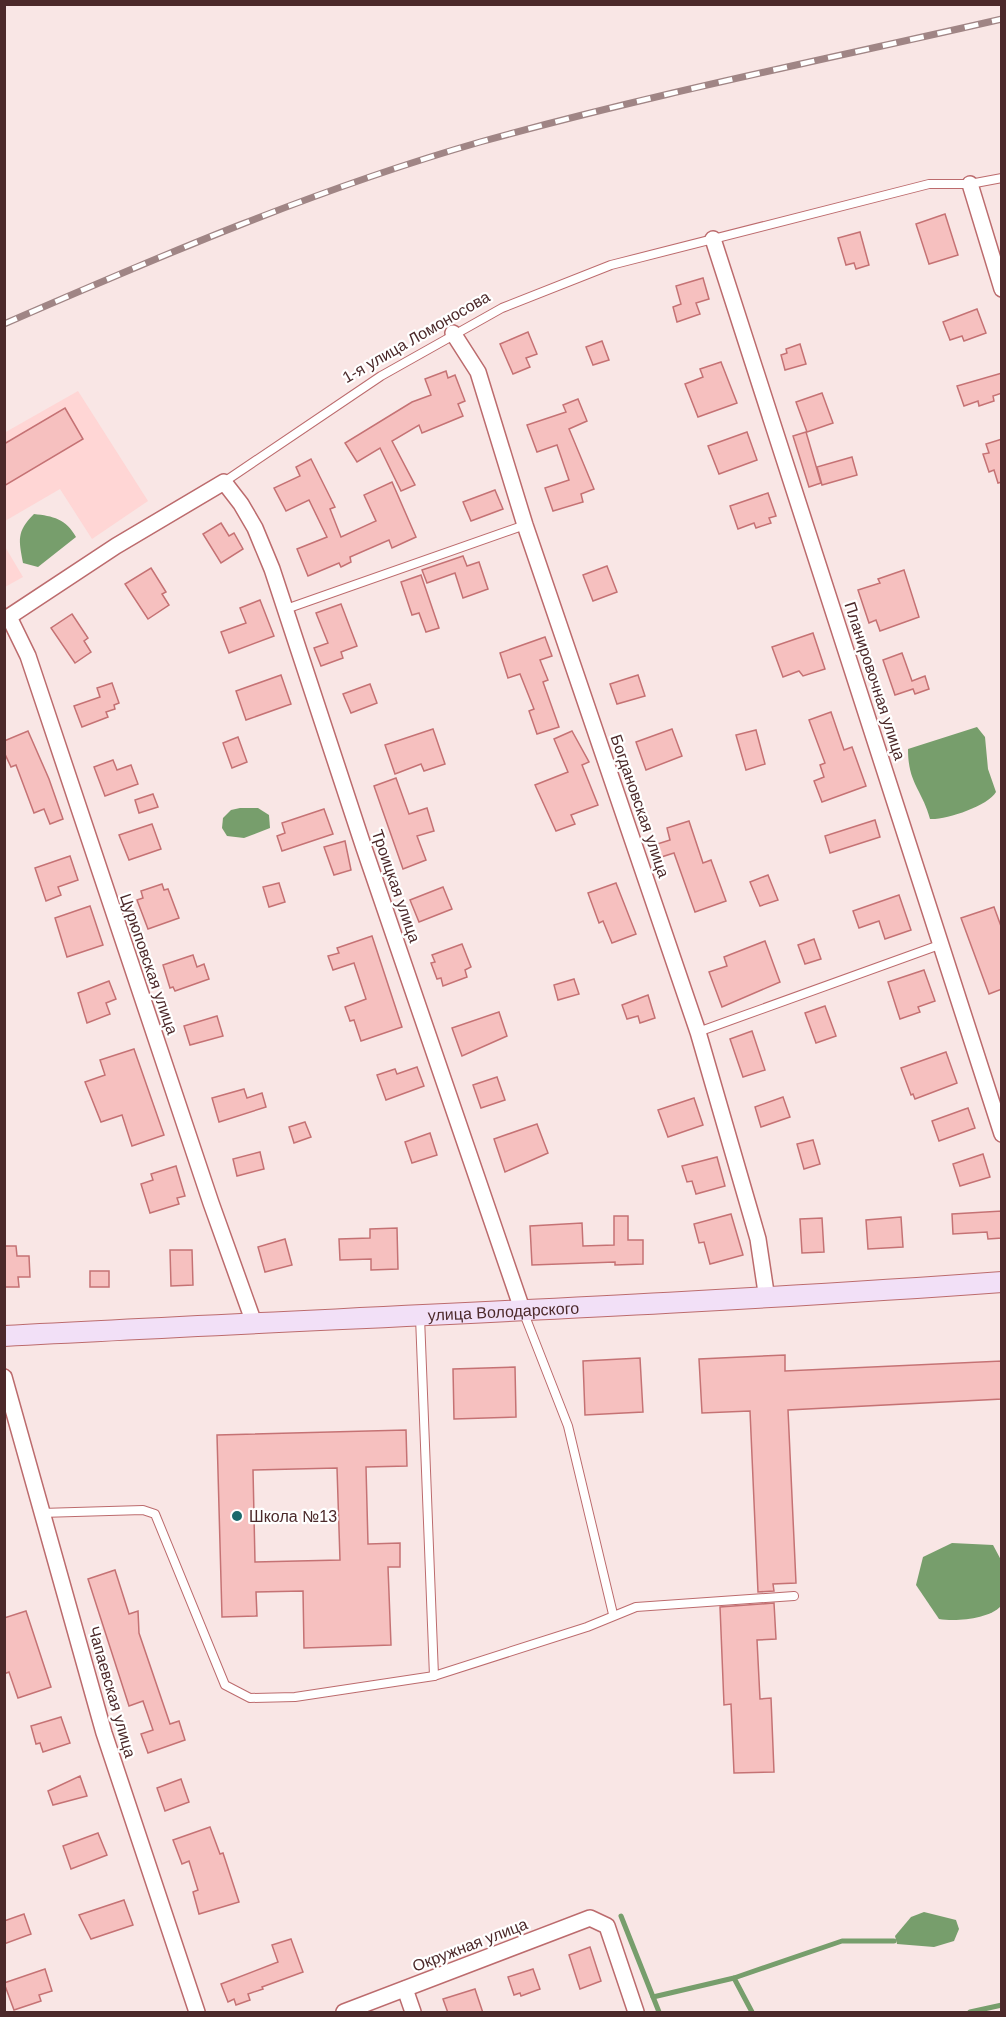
<svg xmlns="http://www.w3.org/2000/svg" width="1006" height="2017" font-family="Helvetica,sans-serif">
<style>
.built{fill:#ffd6d5}
.water{fill:#779e6c}
.lines{fill:none;stroke-linecap:round;stroke-linejoin:round}
.stream{stroke:#779e6c;stroke-width:5}
.building{fill:#f6c0bf;stroke:#c57274;stroke-width:1.5;fill-rule:evenodd}
.service-casing{stroke:#bc6b6d;stroke-width:10}
.minor-casing{stroke:#bc6b6d;stroke-width:18}
.secondary-casing{stroke:#bc6b6d;stroke-width:22}
.service{stroke:#fff;stroke-width:8}
.minor{stroke:#fff;stroke-width:15}
.secondary{stroke:#f2e0f7;stroke-width:20}
.rail-casing{stroke:#a08585;stroke-width:7}
.rail{stroke:#fff;stroke-width:4.5;stroke-dasharray:14;stroke-linecap:butt}
.poi-dot{fill:#1b686b;stroke:#fff;stroke-width:2}
.labels{text-anchor:middle;dominant-baseline:central;stroke-width:4.5;stroke-linejoin:round;paint-order:stroke}
.street-label{font-size:16px;fill:#4c292a;stroke:#fff}
.poi-label{font-size:16px;fill:#4c292a;stroke:#fff;text-anchor:start}
</style>
<rect width="100%" height="100%" fill="#f9e6e5"/>
<g class="built">
<path d="M78,391L148,501L92,539L60,489L5,521L4,433Z"/>
<path d="M4,545L23,577L5,587H4Z"/>
</g>
<g class="water">
<path d="M34,514C53,516 66,519 76,537L38,567L23,563C19,540 16,532 34,514Z"/>
<path d="M977,727L985,737L988,769L996,792C988,806 946,820 930,819C922,789 908,784 908,749Z"/>
<path d="M240,808H258L269,815L270,828L244,838L227,836L222,828L223,818L231,810Z"/>
<path d="M952,1543L993,1545L1001,1560V1606C989,1619 956,1622 939,1619L916,1585L923,1557Z"/>
<path d="M924,1912L956,1920L959,1929L954,1941L934,1947L897,1944L895,1936L911,1917Z"/>
</g>
<g class="lines">
<g class="stream">
<path d="M621,1916L659,2012"/>
<path d="M734,1978L842,1941H894"/>
<path d="M653,1997L734,1978L752,2012"/>
<path d="M970,2012L1002,2005"/>
</g>
</g>
<g class="building">
<path d="M945,214L958,255L929,264L916,224Z"/>
<path d="M860,232L869,265L856,269L854,263L846,265L838,238Z"/>
<path d="M703,278L709,299L696,303L700,314L677,322L673,307L681,304L676,286Z"/>
<path d="M977,309L986,333L964,341L962,336L950,340L943,322Z"/>
<path d="M528,332L537,354L526,358L530,367L513,374L500,344Z"/>
<path d="M602,341L609,360L593,365L586,347Z"/>
<path d="M800,344L806,364L785,370L781,355L787,353L786,349Z"/>
<path d="M721,362L737,403L698,417L685,384L703,377L700,369Z"/>
<path d="M446,371L448,378L455,375L465,401L458,404L463,416L422,433L419,425L392,441L415,485L401,491L380,448L357,462L345,443L412,402L431,395L425,379Z"/>
<path d="M1002,373V393L993,396L994,401L979,406L978,401L964,406L957,386Z"/>
<path d="M822,393L833,423L807,432L796,402Z"/>
<path d="M578,399L587,421L569,429L594,489L581,494L583,502L553,511L545,488L569,480L557,445L537,452L527,425L566,412L563,405Z"/>
<path d="M65,408L83,439L4,486V444Z"/>
<path d="M747,432L757,460L719,474L708,446Z"/>
<path d="M806,432L821,483L809,487L793,436Z"/>
<path d="M1002,439V482L998,483L994,470L989,472L983,454L989,453L986,444Z"/>
<path d="M852,457L857,475L822,485L817,467Z"/>
<path d="M311,459L335,507L330,509L341,537L376,521L364,495L392,482L416,537L392,548L389,540L350,557L351,562L341,567L339,563L308,576L297,549L327,537L309,500L286,511L274,488L300,476L296,467Z"/>
<path d="M495,490L503,509L471,521L463,502Z"/>
<path d="M768,493L776,516L769,518L771,523L756,528L754,523L738,529L730,506Z"/>
<path d="M221,523L229,536L234,533L243,549L221,563L203,534Z"/>
<path d="M463,556L467,566L479,562L488,589L463,598L455,573L427,583L422,570Z"/>
<path d="M607,566L617,592L593,601L583,575Z"/>
<path d="M151,568L166,592L162,594L169,605L148,619L125,584Z"/>
<path d="M904,570L919,617L880,631L876,620L869,623L858,590L880,583L878,579Z"/>
<path d="M421,575L439,628L426,632L419,613L412,615L401,582Z"/>
<path d="M260,600L274,636L229,653L221,632L246,623L240,608Z"/>
<path d="M341,604L357,646L341,652L343,658L321,666L314,648L328,643L316,613Z"/>
<path d="M72,614L88,638L84,641L91,652L75,663L51,628Z"/>
<path d="M813,633L825,669L803,676L799,671L783,677L772,647Z"/>
<path d="M545,637L552,656L540,660L548,680L543,682L559,727L537,734L529,711L534,709L520,674L508,678L500,653Z"/>
<path d="M902,653L912,681L925,676L929,689L915,694L913,689L895,695L883,660Z"/>
<path d="M281,675L291,704L246,720L236,691Z"/>
<path d="M638,675L645,696L617,704L610,684Z"/>
<path d="M112,683L119,703L114,705L115,709L106,712L108,717L82,727L74,706L100,697L97,688Z"/>
<path d="M370,684L377,703L351,713L343,694Z"/>
<path d="M831,712L844,750L852,747L866,786L822,802L814,781L824,777L820,765L825,763L809,720Z"/>
<path d="M433,729L445,764L424,771L421,764L395,774L385,745Z"/>
<path d="M672,729L682,756L646,770L636,742Z"/>
<path d="M756,730L765,764L746,770L736,735Z"/>
<path d="M28,731L49,779L63,819L50,824L44,809L34,813L16,765L11,767L4,752V741Z"/>
<path d="M572,731L589,762L582,765L598,805L571,815L575,824L556,831L535,785L568,772L554,739Z"/>
<path d="M238,737L247,762L232,768L223,743Z"/>
<path d="M113,760L117,770L131,765L138,784L105,796L94,767Z"/>
<path d="M396,778L409,814L427,808L434,831L417,836L426,860L403,869L374,786Z"/>
<path d="M153,794L158,807L139,813L135,800Z"/>
<path d="M324,809L333,834L282,851L277,836L285,833L282,823Z"/>
<path d="M875,820L880,837L830,853L825,836Z"/>
<path d="M689,821L703,863L711,860L726,901L695,912L674,853L655,859L651,846L670,840L667,828Z"/>
<path d="M152,824L161,849L129,860L119,835Z"/>
<path d="M345,841L351,870L334,875L324,847Z"/>
<path d="M70,856L78,880L58,887L61,895L46,901L35,868Z"/>
<path d="M768,875L778,900L760,906L750,882Z"/>
<path d="M279,883L285,902L269,907L263,887Z"/>
<path d="M616,883L636,934L612,943L603,921L599,923L588,893Z"/>
<path d="M162,884L164,890L168,889L179,918L148,929L137,900L143,898L141,891Z"/>
<path d="M443,887L452,909L419,922L410,900Z"/>
<path d="M899,895L911,930L885,939L879,921L859,928L853,911Z"/>
<path d="M90,906L103,945L67,957L55,918Z"/>
<path d="M994,907L1002,929V989L989,994L961,918Z"/>
<path d="M372,936L402,1027L361,1041L354,1020L350,1021L345,1007L366,999L354,963L333,970L328,956L339,953L337,948Z"/>
<path d="M814,939L821,959L805,964L798,945Z"/>
<path d="M765,941L780,982L722,1007L709,972L727,966L724,957Z"/>
<path d="M462,944L471,967L465,970L467,977L443,986L441,978L437,979L431,963L435,962L432,955Z"/>
<path d="M193,955L197,967L204,964L209,979L175,991L173,987L170,988L163,965Z"/>
<path d="M924,970L935,1001L918,1007L920,1012L900,1019L888,982Z"/>
<path d="M574,979L579,994L558,1000L554,985Z"/>
<path d="M109,981L116,999L106,1003L110,1014L87,1023L78,993Z"/>
<path d="M648,995L655,1018L640,1023L638,1016L627,1019L622,1005Z"/>
<path d="M825,1006L836,1036L816,1043L805,1013Z"/>
<path d="M499,1012L507,1036L462,1056L452,1028Z"/>
<path d="M217,1016L223,1036L190,1045L184,1026Z"/>
<path d="M752,1031L765,1070L743,1077L730,1039Z"/>
<path d="M134,1049L164,1135L132,1146L122,1115L101,1122L85,1082L105,1075L100,1060Z"/>
<path d="M946,1052L957,1083L915,1099L913,1094L911,1095L901,1068Z"/>
<path d="M417,1067L424,1086L386,1100L377,1075L395,1069L397,1074Z"/>
<path d="M497,1077L505,1100L481,1108L473,1085Z"/>
<path d="M244,1089L247,1098L262,1093L266,1107L219,1122L212,1098Z"/>
<path d="M783,1097L790,1117L761,1127L755,1107Z"/>
<path d="M694,1098L703,1125L668,1137L658,1110Z"/>
<path d="M968,1108L975,1128L939,1141L932,1121Z"/>
<path d="M305,1122L311,1137L294,1143L289,1127Z"/>
<path d="M537,1124L548,1153L505,1172L494,1139Z"/>
<path d="M430,1133L437,1155L412,1163L405,1142Z"/>
<path d="M813,1140L820,1164L804,1169L797,1144Z"/>
<path d="M260,1152L264,1169L237,1176L233,1159Z"/>
<path d="M983,1154L990,1177L960,1186L953,1164Z"/>
<path d="M717,1157L725,1186L696,1194L692,1181L687,1182L682,1166Z"/>
<path d="M176,1166L185,1196L177,1198L179,1204L150,1213L141,1184L153,1180L151,1174Z"/>
<path d="M1002,1211V1238L988,1239L987,1232L953,1234L952,1214Z"/>
<path d="M731,1214L743,1255L710,1264L704,1242L699,1243L694,1224Z"/>
<path d="M614,1216H628V1240H643V1264L615,1265V1262L532,1265L530,1226L582,1223L583,1246L614,1245Z"/>
<path d="M901,1217L903,1247L868,1249L866,1220Z"/>
<path d="M822,1218L824,1252L802,1253L800,1219Z"/>
<path d="M397,1228L398,1269L371,1270V1259L340,1260L339,1239L370,1238V1229Z"/>
<path d="M285,1239L292,1265L265,1272L258,1247Z"/>
<path d="M4,1246H16L17,1256H29L30,1277H18L19,1287H4Z"/>
<path d="M170,1250H192L193,1285L171,1286Z"/>
<rect x="90" y="1271" width="19" height="16"/>
<path d="M785,1355V1371L1002,1361V1399L788,1410L796,1583L773,1584L774,1591L758,1592L750,1411L702,1413L699,1359Z"/>
<path d="M640,1358L643,1412L585,1415L583,1361Z"/>
<path d="M515,1367L516,1417L454,1419L453,1369Z"/>
<path d="M406,1430L407,1466L366,1467L368,1544L400,1543V1567H388L391,1645L304,1648L303,1591L256,1592L257,1616L222,1617L217,1435ZM337,1468L340,1560L255,1562L253,1470Z"/>
<path d="M115,1570L129,1614L138,1611L139,1633L170,1724L179,1721L185,1740L148,1753L141,1734L153,1730L143,1701L129,1706L88,1579Z"/>
<path d="M774,1603L776,1639L757,1640L760,1699L771,1698L774,1772L734,1773L731,1704L724,1705L720,1607Z"/>
<path d="M26,1611L51,1687L18,1698L9,1672L4,1674V1618Z"/>
<path d="M61,1717L70,1743L43,1752L40,1743L36,1744L31,1726Z"/>
<path d="M80,1776L87,1796L53,1805L48,1791Z"/>
<path d="M181,1779L189,1802L165,1811L157,1788Z"/>
<path d="M210,1827L220,1854L223,1853L239,1902L199,1914L193,1892L198,1890L189,1861L182,1864L173,1840Z"/>
<path d="M98,1833L107,1855L71,1869L63,1846Z"/>
<path d="M124,1900L133,1925L91,1939L79,1915Z"/>
<path d="M24,1914L31,1934L4,1944V1921Z"/>
<path d="M291,1939L303,1972L262,1987L263,1989L248,1994L250,2000L236,2005L234,1999L228,2002L221,1984L278,1962L272,1945Z"/>
<path d="M590,1947L601,1981L580,1989L569,1955Z"/>
<path d="M45,1969L52,1991L39,1995L41,2001L14,2010L4,1983Z"/>
<path d="M533,1969L540,1989L521,1996L520,1993L514,1995L508,1977Z"/>
<path d="M475,1989L483,2013H448L443,1999Z"/>
</g>
<g class="lines">
<defs>
<g id="service">
<path d="M224,482L381,376L502,308L611,265L929,184H970L1002,178"/>
<path d="M286,609L525,525"/>
<path d="M698,1032L942,944"/>
<path d="M523,1311L568,1426L613,1614"/>
<path d="M420,1317L434,1676"/>
<path d="M41,1513L143,1510L155,1514L225,1685L250,1698L295,1697L434,1676L587,1627L636,1607L794,1596"/>
</g>
<g id="minor">
<path d="M970,184L1002,289"/>
<path d="M713,239L1002,1134"/>
<path d="M453,333L478,372L525,525L698,1032L758,1239L767,1299"/>
<path d="M9,617L28,656L211,1203L254,1323"/>
<path d="M4,620L116,546L224,482L241,504L255,528L272,569L364,848L522,1309"/>
<path d="M4,1377L104,1733L197,2012"/>
<path d="M405,1989L413,2012"/>
<path d="M344,2012L590,1918L607,1926L636,2012"/>
</g>
<g id="secondary">
<path id="s1" d="M4,1336C337,1318 670,1306 1002,1282"/>
</g>
</defs>
<use href="#service" class="service-casing"/>
<use href="#minor" class="minor-casing"/>
<use href="#secondary" class="secondary-casing"/>
<use href="#service" class="service"/>
<use href="#minor" class="minor"/>
<use href="#secondary" class="secondary"/>
<defs>
<path id="rail" d="M4,324C160,256 317,189 480,142C652,94 828,59 1002,19"/>
</defs>
<use href="#rail" class="rail-casing"/>
<use href="#rail" class="rail"/>
</g>
<circle class="poi-dot" cx="237" cy="1516" r="6"/>
<g class="labels">
<g class="street-label">
<text transform="translate(416 337) rotate(-30)">1-я улица Ломоносова</text>
<text transform="translate(875 681) rotate(72)">Планировочная улица</text>
<text transform="translate(640 806) rotate(71)">Богдановская улица</text>
<text transform="translate(396 886) rotate(71)">Троицкая улица</text>
<text transform="translate(149 964) rotate(71)">Цурюповская улица</text>
<text stroke="none"><textPath href="#s1" startOffset="500">улица Володарского</textPath></text>
<text transform="translate(112 1692) rotate(74)">Чапаевская улица</text>
<text transform="translate(470 1945) rotate(-21)">Окружная улица</text>
</g>
<g class="poi-label">
<text x="249" y="1516">Школа №13</text>
</g>
</g>
<rect width="1006" height="2017" fill="none" stroke="#4c292a" stroke-width="12"/>
</svg>
